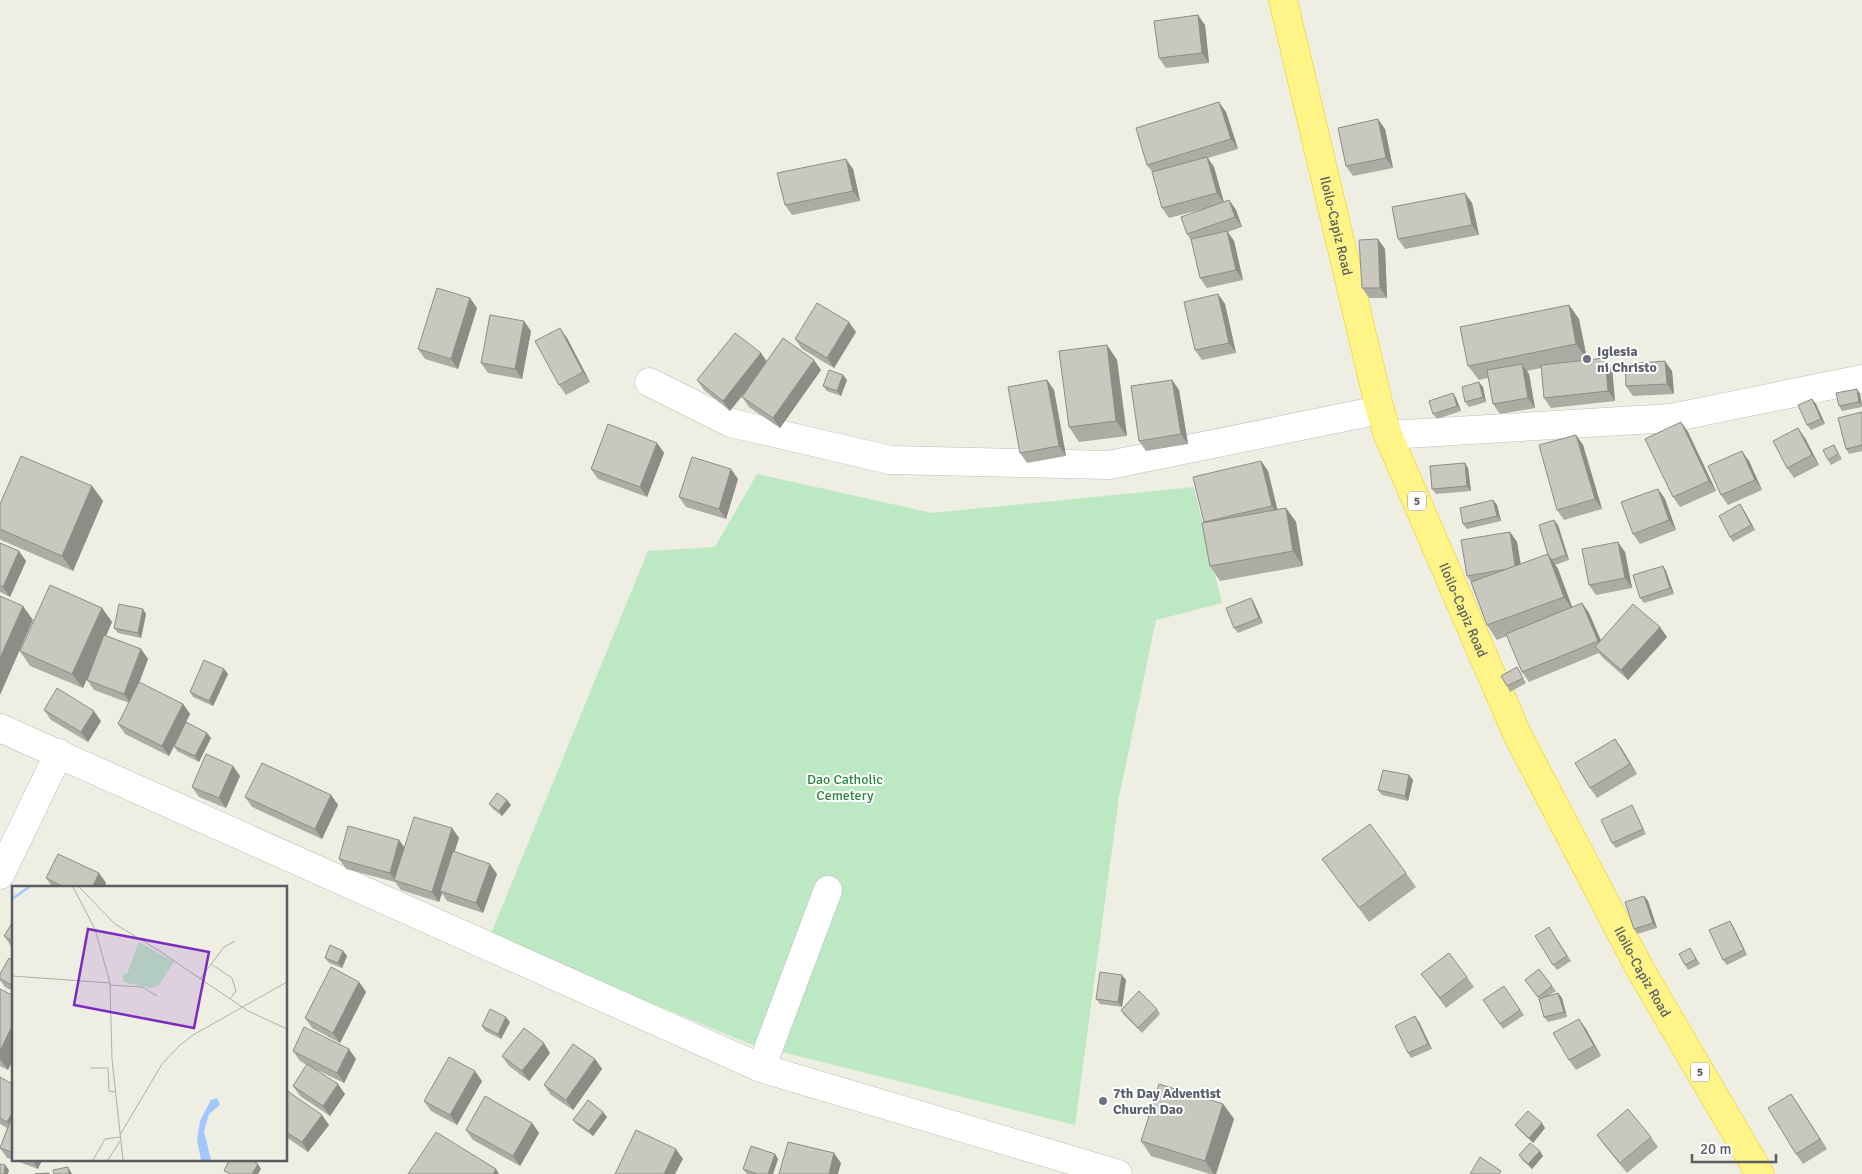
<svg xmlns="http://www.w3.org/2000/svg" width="1862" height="1174" font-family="Signika,sans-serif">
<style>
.green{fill:#bde8c4}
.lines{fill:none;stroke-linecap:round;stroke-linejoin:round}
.minor-casing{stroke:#bcbec4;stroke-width:29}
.highway-casing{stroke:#f0cc00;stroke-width:29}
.minor{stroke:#fff;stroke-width:28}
.highway{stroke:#fff488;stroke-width:28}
.wall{fill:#adaca4}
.shaded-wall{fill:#8d8c86}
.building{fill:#c9c8bf;stroke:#8d8c86}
.worship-dot{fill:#6b7280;stroke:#fff;stroke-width:2}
.labels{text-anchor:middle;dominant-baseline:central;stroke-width:4;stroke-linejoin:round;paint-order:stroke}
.shield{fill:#fff;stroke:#8c8e92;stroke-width:1}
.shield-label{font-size:12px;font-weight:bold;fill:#5a5d64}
.street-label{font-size:14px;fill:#5a5d64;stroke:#fff}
.worship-label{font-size:14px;font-weight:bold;fill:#5b616d;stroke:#fff;text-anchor:start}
.park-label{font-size:14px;fill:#2f8641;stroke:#fff}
.inset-river{fill:none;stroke:#a1c7ff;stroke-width:2.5}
.inset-road{fill:none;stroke:#afb0ac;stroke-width:1}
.view{fill:#7b2cbf;fill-opacity:0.15;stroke:#7b2cbf;stroke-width:2.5}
.inset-edge{fill:none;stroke:#5a5d64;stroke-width:2.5}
</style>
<rect width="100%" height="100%" fill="#eeeee2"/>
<path class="green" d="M757,474L932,513L1194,487L1222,603L1156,620L1119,797L1075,1125L750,1044L490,936L648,551L715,547Z"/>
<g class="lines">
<defs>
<g id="minor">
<path d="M649,382L731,423L890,460L1109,465L1380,410"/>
<path d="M1388,435L1671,418L1862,379"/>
<path d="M0,728L761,1068L1118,1174"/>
<path d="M0,875L59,753"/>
<path d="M761,1068L828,890"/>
</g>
<g id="highway">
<path id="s1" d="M1283,0L1380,410L1388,435L1517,734L1640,969L1760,1174"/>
</g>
</defs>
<use href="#minor" class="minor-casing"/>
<use href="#highway" class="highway-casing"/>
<use href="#minor" class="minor"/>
<use href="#highway" class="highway"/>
</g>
<g class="wall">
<path d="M1205,25L1209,63L1166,68L1159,58Z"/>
<path d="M1226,112L1238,149L1208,158L1214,167L1224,202L1229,200L1236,210L1242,227L1228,232L1234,241L1243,280L1207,288L1200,278L1191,240L1187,234L1203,209L1169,218L1162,208L1153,173L1147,165Z"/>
<path d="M1385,129L1393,168L1353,176L1346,166Z"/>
<path d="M853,169L860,201L792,215L785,205Z"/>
<path d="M1472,203L1479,235L1405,249L1398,239Z"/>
<path d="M1385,249L1387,298H1369L1362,288Z"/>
<path d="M1218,294L1225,304L1236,353L1202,360L1195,350Z"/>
<path d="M470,298L477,308L458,369L425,359L418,349Z"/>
<path d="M1569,305L1579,319L1587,359L1572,362L1612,368L1615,401L1551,408L1544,398L1541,368L1527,371L1529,374L1535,408L1500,414L1493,404L1488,378L1479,380L1468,366Z"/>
<path d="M531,331L522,379L488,373L481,363Z"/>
<path d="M856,332L834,368L802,349L795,339Z"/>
<path d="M567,338L590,382L566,395L559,385Z"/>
<path d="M1107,345L1117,360L1127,436L1079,442L1069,427Z"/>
<path d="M761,353L767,362L821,370L780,428L749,407L742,397L749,387L730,411L704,390L697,380Z"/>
<path d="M1672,371L1674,394L1633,396L1626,386Z"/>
<path d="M843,375L847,380L841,396L827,391L823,386Z"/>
<path d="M1047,380L1054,390L1066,456L1027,463L1020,453Z"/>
<path d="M1172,380L1179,390L1188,444L1146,451L1139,441Z"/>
<path d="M1483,387L1486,402L1469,407L1465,402Z"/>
<path d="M1857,389L1860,394L1862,407L1842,411L1839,406Z"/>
<path d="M1453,393L1456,398L1461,411L1437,419L1433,414Z"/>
<path d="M1812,399L1816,404L1825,424L1811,430L1807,425Z"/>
<path d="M1862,412V451L1849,454L1846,449Z"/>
<path d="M1681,422L1688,432L1716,491L1680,507L1673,497Z"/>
<path d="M1576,435L1583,445L1602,509L1564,520L1557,510Z"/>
<path d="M1805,438L1819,465L1794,478L1787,468Z"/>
<path d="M657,443L664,453L647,497L598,479L591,469Z"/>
<path d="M1834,445L1837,450L1842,459L1831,465L1828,460Z"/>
<path d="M1261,461L1268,471L1277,509L1286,508L1296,522L1303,566L1220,581L1210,566L1204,522Z"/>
<path d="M1749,461L1762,490L1728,505L1721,495Z"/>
<path d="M1465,463L1468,468L1471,491L1436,494L1432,489Z"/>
<path d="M738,479L726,519L686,507L679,497Z"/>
<path d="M92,486L103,501L73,571L1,540L0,539V504Z"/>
<path d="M1658,489L1665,499L1676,530L1640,544L1633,534Z"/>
<path d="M1493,500L1497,505L1501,521L1467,529L1463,524Z"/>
<path d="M1740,504L1755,530L1733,542L1730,537Z"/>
<path d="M1558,525L1569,560L1555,565L1558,569L1572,607L1582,603L1589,613L1601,640L1667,637L1628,680L1602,657L1599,653L1529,682L1522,672L1507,636L1497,640L1487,625L1471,582L1467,576L1510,532L1517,542L1520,564L1548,554Z"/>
<path d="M0,543L26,561L10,597L0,592Z"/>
<path d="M1625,552L1632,588L1596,595L1589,585Z"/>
<path d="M1663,566L1666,571L1674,594L1644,603L1640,598Z"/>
<path d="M1251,598L1254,603L1263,623L1238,633L1234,628Z"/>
<path d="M102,608L112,622L106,636L141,649L148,659L139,683L183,704L190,714L186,722L207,733L211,738L199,762L177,751L174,746L169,756L125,734L118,724L129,703L94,690L87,680L90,671L83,688L30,666L20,651Z"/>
<path d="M146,614L141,638L118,633L114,628Z"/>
<path d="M1517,667L1526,683L1510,692L1507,686Z"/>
<path d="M224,669L228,674L213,706L193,697L190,692Z"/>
<path d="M44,710L101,721L88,742L51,720Z"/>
<path d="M1615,739L1622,749L1637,774L1597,798L1590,788Z"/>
<path d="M1409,775L1413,780L1408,801L1382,795L1378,790Z"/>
<path d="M240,776L226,808L199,797L192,787Z"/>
<path d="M331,795L338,805L322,839L252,807L245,797Z"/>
<path d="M489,804L511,805L502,816L493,809Z"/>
<path d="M1635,811L1646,834L1616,848L1612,843Z"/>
<path d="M452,828L459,838L454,852L497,874L483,913L447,901L442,893L439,902L401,890L395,882L346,869L339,859L399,840L404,847Z"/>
<path d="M1322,859L1406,873L1416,887L1369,922Z"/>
<path d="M99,873L106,883L104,888H53L46,878Z"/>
<path d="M1644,896L1648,901L1657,928L1637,934L1634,929Z"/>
<path d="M14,920V947L11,946L4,936Z"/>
<path d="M1733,926L1747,955L1727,965L1723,960Z"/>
<path d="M1549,927L1571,961L1557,970L1553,965Z"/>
<path d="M1690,948L1700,964L1688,970L1685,965Z"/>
<path d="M343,951L347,956L342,968L329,963L325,958Z"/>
<path d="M14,961V992L5,987L0,980V974Z"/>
<path d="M1539,969L1556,991L1548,996L1558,993L1562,998L1567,1017L1548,1022L1544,1017L1539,999L1525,980Z"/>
<path d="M1421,974L1467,977L1474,987L1446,1008Z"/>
<path d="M1126,980L1122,1007L1100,1004L1096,999Z"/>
<path d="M359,982L366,992L340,1043L312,1028L305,1018Z"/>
<path d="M1504,986L1524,1015L1503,1029L1483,1000Z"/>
<path d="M0,989L8,1070L0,1066Z"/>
<path d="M1157,1009L1160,1014L1142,1033L1124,1015L1121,1010Z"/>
<path d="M1579,1019L1586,1029L1601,1056L1576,1070L1569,1060Z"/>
<path d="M510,1022L501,1039L485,1031L482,1026Z"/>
<path d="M1419,1022L1432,1049L1411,1058L1408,1053Z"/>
<path d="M293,1051L356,1059L344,1083L311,1067L345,1094L330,1116L300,1096L293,1086L307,1065L300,1061Z"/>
<path d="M550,1053L529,1081L509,1066L502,1056Z"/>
<path d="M595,1059L602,1069L573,1110L551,1095L544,1085Z"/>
<path d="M0,1077L14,1085V1160L7,1158L0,1148L7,1128L0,1124Z"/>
<path d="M482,1081L457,1125L431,1111L424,1101Z"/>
<path d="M286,1090L329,1125L308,1152L286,1137Z"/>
<path d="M1791,1094L1827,1149L1803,1164L1796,1154Z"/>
<path d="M1223,1104L1234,1119L1216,1174H1210L1151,1156L1141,1141Z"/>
<path d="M607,1117L593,1136L577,1125L573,1120Z"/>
<path d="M532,1123L539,1133L520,1166L473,1140L466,1130Z"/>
<path d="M1515,1125L1545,1128L1533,1143L1519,1130Z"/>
<path d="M1597,1135L1651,1137L1658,1147L1627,1173L1604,1145Z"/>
<path d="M775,1154L778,1159L773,1174H747L743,1169Z"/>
<path d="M1519,1155L1543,1156L1532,1169L1522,1160Z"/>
<path d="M14,1160H42L38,1169Z"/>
</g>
<g class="shaded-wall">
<path d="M1198,15L1205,25L1209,63L1202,53Z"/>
<path d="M1219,102L1226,112L1238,149L1231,139Z"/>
<path d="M1378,119L1385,129L1393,168L1386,158Z"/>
<path d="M1207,157L1214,167L1224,203L1217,193Z"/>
<path d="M846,159L853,169L860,201L853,191Z"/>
<path d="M1465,193L1472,203L1479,235L1472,225Z"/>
<path d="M1229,200L1236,210L1242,227L1235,217Z"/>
<path d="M1227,231L1234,241L1243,280L1236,270Z"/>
<path d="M1378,239L1385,249L1387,298L1380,288Z"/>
<path d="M1218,294L1225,304L1236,353L1229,343Z"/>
<path d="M470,298L477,308L458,369L451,359Z"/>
<path d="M1569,305L1579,319L1587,359L1576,344Z"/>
<path d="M524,321L531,331L522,379L515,369Z"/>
<path d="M849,322L856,332L834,368L827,358Z"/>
<path d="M560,328L567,338L590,382L583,372Z"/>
<path d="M1107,345L1117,360L1127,436L1116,421Z"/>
<path d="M761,353L768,363L730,411L723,401Z"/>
<path d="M1605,358L1612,368L1615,401L1608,391Z"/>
<path d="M814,360L821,370L780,428L773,418Z"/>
<path d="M1665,361L1672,371L1674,394L1667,384Z"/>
<path d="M1522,364L1529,374L1535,408L1528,398Z"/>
<path d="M843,375L847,380L841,396L837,391Z"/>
<path d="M1047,380L1054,390L1066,456L1059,446Z"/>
<path d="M1172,380L1179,390L1188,444L1181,434Z"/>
<path d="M1479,382L1483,387L1486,402L1483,397Z"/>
<path d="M1857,389L1860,394L1862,406L1859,402Z"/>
<path d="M1453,393L1456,398L1461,411L1457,406Z"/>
<path d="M1812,399L1816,404L1825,424L1821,419Z"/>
<path d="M1681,422L1688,432L1716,491L1709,481Z"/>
<path d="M1798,428L1805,438L1819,465L1812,455Z"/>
<path d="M1576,435L1583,445L1602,509L1595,499Z"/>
<path d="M657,443L664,453L647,497L640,487Z"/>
<path d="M1742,451L1749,461L1762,490L1755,480Z"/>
<path d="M1261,461L1268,471L1279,516L1272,506Z"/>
<path d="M1465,463L1468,468L1471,491L1467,486Z"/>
<path d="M731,469L738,479L726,519L719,509Z"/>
<path d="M92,486L103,501L73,571L62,556Z"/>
<path d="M1658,489L1665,499L1676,530L1669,520Z"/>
<path d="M1493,500L1497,505L1501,521L1497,516Z"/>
<path d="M1740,504L1744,510L1755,530L1751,525Z"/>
<path d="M1286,508L1296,522L1303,566L1293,551Z"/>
<path d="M1554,520L1558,525L1569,560L1566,555Z"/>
<path d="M1510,532L1517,542L1523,577L1516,567Z"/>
<path d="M1618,542L1625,552L1632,588L1625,578Z"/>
<path d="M19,551L26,561L10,597L3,587Z"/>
<path d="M1548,554L1558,569L1574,612L1564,597Z"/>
<path d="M1663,566L1666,571L1674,594L1670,588Z"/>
<path d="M1251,598L1254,603L1263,623L1259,618Z"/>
<path d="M1582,603L1589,613L1605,651L1598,641Z"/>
<path d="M23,606L33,620L0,695V658Z"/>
<path d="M102,608L112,622L83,688L72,674Z"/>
<path d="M143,609L146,614L141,638L138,633Z"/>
<path d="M1660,627L1667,637L1628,680L1621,670Z"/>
<path d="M141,649L148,659L131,704L124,694Z"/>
<path d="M224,669L228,674L213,706L209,701Z"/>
<path d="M183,704L190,714L169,756L162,746Z"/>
<path d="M94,711L101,721L88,742L81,732Z"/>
<path d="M207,733L211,738L199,762L195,756Z"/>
<path d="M1615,739L1622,749L1637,774L1630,764Z"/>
<path d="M233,766L240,776L226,808L219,798Z"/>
<path d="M1409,775L1413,780L1408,801L1405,796Z"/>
<path d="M331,795L338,805L322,839L315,829Z"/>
<path d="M507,800L511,805L502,816L499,811Z"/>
<path d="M452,828L459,838L442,891H440L442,893L439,902L432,892Z"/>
<path d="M399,840L406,850L396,881L390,873Z"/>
<path d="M490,864L497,874L483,913L476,903Z"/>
<path d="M99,873L106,883L104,888H92Z"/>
<path d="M1644,896L1648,901L1657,928L1653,923Z"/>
<path d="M1730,921L1733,926L1747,955L1744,950Z"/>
<path d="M343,951L347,956L342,968L338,963Z"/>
<path d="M1122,975L1126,980L1122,1007L1118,1002Z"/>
<path d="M359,982L366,992L340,1043L333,1033Z"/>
<path d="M1558,993L1562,998L1567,1017L1564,1012Z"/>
<path d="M1415,1016L1419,1022L1432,1049L1428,1044Z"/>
<path d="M506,1017L510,1022L501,1039L498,1034Z"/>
<path d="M1579,1019L1586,1029L1601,1056L1594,1046Z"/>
<path d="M14,1022V1058L8,1070L0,1059V1051Z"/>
<path d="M544,1043L550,1053L529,1081L522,1071Z"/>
<path d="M349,1049L356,1059L344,1083L337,1073Z"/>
<path d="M595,1059L602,1069L573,1110L566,1100Z"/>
<path d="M475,1071L482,1081L457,1125L450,1115Z"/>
<path d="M338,1084L345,1094L330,1116L323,1106Z"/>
<path d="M1791,1094L1798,1104L1827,1149L1820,1139Z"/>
<path d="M1223,1104L1234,1119L1216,1174H1214L1205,1161Z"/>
<path d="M14,1110V1131L7,1122Z"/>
<path d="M603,1112L607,1117L593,1136L589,1131Z"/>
<path d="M322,1115L329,1125L308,1152L302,1142Z"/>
<path d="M532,1123L539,1133L520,1166L513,1156Z"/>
<path d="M1542,1123L1545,1128L1533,1143L1529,1138Z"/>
<path d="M676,1149L683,1159L675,1174H664Z"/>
<path d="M1540,1151L1543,1156L1532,1169L1528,1164Z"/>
<path d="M834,1153L841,1163L838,1174H829Z"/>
<path d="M775,1154L778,1159L773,1174H768Z"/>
<path d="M32,1160H42L38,1169Z"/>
<path d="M258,1164L261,1169L258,1174H252Z"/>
<path d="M5,1165L9,1170L8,1174H4Z"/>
<path d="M68,1167L71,1172L72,1174H69Z"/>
<path d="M496,1169L499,1174H493Z"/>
</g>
<g class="building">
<path d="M1198,15L1202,53L1159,58L1154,21Z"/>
<path d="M1219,102L1231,139L1147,165L1136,128Z"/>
<path d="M1378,119L1386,158L1346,166L1338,128Z"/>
<path d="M1207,157L1217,193L1162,208L1152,172Z"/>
<path d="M846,159L853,191L785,205L777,173Z"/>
<path d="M1465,193L1472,225L1398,239L1392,207Z"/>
<path d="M1229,200L1235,217L1187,234L1181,217Z"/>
<path d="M1227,231L1236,270L1200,278L1191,239Z"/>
<path d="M1378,239L1380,288H1362L1359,240Z"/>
<path d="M437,288L470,298L451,359L418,349Z"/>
<path d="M1218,294L1229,343L1195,350L1184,302Z"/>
<path d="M817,303L849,322L827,358L795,339Z"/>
<path d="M1569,305L1576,344L1468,366L1460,327Z"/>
<path d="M490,315L524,321L515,369L481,363Z"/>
<path d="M560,328L583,372L559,385L535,341Z"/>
<path d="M735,333L761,353L723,401L697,380Z"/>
<path d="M783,338L814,360L773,418L742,397Z"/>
<path d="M1107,345L1116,421L1069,427L1059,351Z"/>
<path d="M1605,358L1608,391L1544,398L1541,365Z"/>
<path d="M1665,361L1667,384L1626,386L1625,364Z"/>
<path d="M1522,364L1528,398L1493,404L1487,370Z"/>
<path d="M829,370L843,375L837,391L823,386Z"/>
<path d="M1047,380L1059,446L1020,453L1008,387Z"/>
<path d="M1172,380L1181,434L1139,441L1131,386Z"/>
<path d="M1479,382L1483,397L1465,402L1462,387Z"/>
<path d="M1857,389L1859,402L1839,406L1836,393Z"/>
<path d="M1453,393L1457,406L1433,414L1429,401Z"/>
<path d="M1812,399L1821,419L1807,425L1798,405Z"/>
<path d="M1862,412V445L1846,449L1838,418Z"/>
<path d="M1681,422L1709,481L1673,497L1645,439Z"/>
<path d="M608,424L657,443L640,487L591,469Z"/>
<path d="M1798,428L1812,455L1787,468L1773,441Z"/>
<path d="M1576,435L1595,499L1557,510L1539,445Z"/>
<path d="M1834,445L1838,454L1828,460L1823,450Z"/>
<path d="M1742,451L1755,480L1721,495L1708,466Z"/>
<path d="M21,456L92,486L62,556L0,529V504Z"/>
<path d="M692,457L731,469L719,509L679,497Z"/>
<path d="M1261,461L1272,506L1204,522L1193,477Z"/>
<path d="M1465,463L1467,486L1432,489L1430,466Z"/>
<path d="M1658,489L1669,520L1633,534L1621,502Z"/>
<path d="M1493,500L1497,516L1463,524L1460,508Z"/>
<path d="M1740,504L1751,525L1730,537L1719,516Z"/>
<path d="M1286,508L1293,551L1210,566L1202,523Z"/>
<path d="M1554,520L1566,555L1552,560L1548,555L1539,525Z"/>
<path d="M1510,532L1515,566L1507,569L1467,576L1461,540Z"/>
<path d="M1618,542L1625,578L1589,585L1582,549Z"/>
<path d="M0,543L19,551L3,587L0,585Z"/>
<path d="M1548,554L1564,597L1487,625L1471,582Z"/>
<path d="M1663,566L1670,588L1640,598L1633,575Z"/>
<path d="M50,585L102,608L72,674L20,651Z"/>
<path d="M0,596L23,606L0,658Z"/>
<path d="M1251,598L1259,618L1234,628L1226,608Z"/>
<path d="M1582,603L1598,641L1522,672L1506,634Z"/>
<path d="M119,604L143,609L138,633L114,628Z"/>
<path d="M1633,604L1660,627L1621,670L1595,647Z"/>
<path d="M104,635L141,649L124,694L87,680Z"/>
<path d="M204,660L224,669L209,701L190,692Z"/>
<path d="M1517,667L1523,678L1507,686L1501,676Z"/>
<path d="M139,682L183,704L162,746L118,724Z"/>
<path d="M57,688L94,711L81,732L44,710Z"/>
<path d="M186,722L207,733L195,756L174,746Z"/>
<path d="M1615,739L1630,764L1590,788L1575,763Z"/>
<path d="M206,754L233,766L219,798L192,787Z"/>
<path d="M262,763L331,795L315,829L245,797Z"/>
<path d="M1383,770L1409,775L1405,796L1378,790Z"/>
<path d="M497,793L507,800L499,811L489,804Z"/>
<path d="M1632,805L1643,829L1612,843L1601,820Z"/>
<path d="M414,817L452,828L432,892L394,880Z"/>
<path d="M1370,824L1406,873L1359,908L1322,859Z"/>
<path d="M348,826L399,840L390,873L339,859Z"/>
<path d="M453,851L490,864L476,903L440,891Z"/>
<path d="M58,854L99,873L92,888H66L46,878Z"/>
<path d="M1644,896L1653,923L1634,929L1625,902Z"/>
<path d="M14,920V942L4,936Z"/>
<path d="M1730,921L1744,950L1723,960L1709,930Z"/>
<path d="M1549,927L1567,956L1553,965L1535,936Z"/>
<path d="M330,945L343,951L338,963L325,958Z"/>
<path d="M1690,948L1696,959L1685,965L1679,954Z"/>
<path d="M1449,953L1467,977L1440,998L1421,974Z"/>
<path d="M9,958L14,961V986L0,979V974Z"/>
<path d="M331,967L359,982L333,1033L305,1018Z"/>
<path d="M1539,969L1552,986L1538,997L1525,980Z"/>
<path d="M1100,972L1122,975L1118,1002L1096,999Z"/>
<path d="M1504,986L1520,1010L1500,1024L1483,1000Z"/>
<path d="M0,989L14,996V1022L0,1051Z"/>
<path d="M1139,991L1157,1009L1138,1028L1121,1010Z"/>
<path d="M1558,993L1564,1012L1544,1017L1539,999Z"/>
<path d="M490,1009L506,1017L498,1034L482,1026Z"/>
<path d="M1415,1016L1428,1044L1408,1053L1395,1026Z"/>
<path d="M1579,1019L1594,1046L1569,1060L1553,1033Z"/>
<path d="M304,1027L349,1049L337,1073L293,1051Z"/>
<path d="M524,1028L544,1043L522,1071L502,1056Z"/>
<path d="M573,1044L595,1059L566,1100L544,1085Z"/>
<path d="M449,1057L475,1071L450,1115L424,1101Z"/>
<path d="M307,1064L338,1084L323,1106L293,1086Z"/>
<path d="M0,1077L14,1085V1110L7,1122L0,1118Z"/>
<path d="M1159,1084L1223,1104L1205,1161L1141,1141Z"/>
<path d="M286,1090L322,1115L302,1142L286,1132Z"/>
<path d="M1791,1094L1820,1139L1796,1154L1768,1108Z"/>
<path d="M485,1096L532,1123L513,1156L466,1130Z"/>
<path d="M588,1100L603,1112L589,1131L573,1120Z"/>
<path d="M1628,1109L1651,1137L1620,1163L1597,1135Z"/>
<path d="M1528,1111L1542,1123L1529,1138L1515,1125Z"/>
<path d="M14,1112V1153L0,1148Z"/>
<path d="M636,1130L676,1149L664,1174H615Z"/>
<path d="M436,1132L496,1169L493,1174H408Z"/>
<path d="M788,1142L834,1153L829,1174H779Z"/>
<path d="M1530,1143L1540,1151L1528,1164L1519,1155Z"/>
<path d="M751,1146L775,1154L768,1174H757L743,1169Z"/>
<path d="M1480,1157L1501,1171L1499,1174H1470Z"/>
<path d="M229,1160H251L258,1164L252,1174H231L224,1171Z"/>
<path d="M0,1164L5,1165L4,1174H0Z"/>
<path d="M68,1167L69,1174H54L53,1170Z"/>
<path d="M49,1173V1174H35Z"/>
</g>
<g class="worship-dot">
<circle cx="1587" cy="359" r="5"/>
<circle cx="1103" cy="1101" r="5"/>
</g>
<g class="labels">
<g class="shield">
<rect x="1408" y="491.5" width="18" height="19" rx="4"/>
<rect x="1691" y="1062.5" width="18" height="19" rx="4"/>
</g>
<g class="shield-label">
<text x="1417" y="501">5</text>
<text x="1700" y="1072">5</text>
</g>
<g class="street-label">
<text stroke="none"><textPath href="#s1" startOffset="232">Iloilo-Capiz Road</textPath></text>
<text stroke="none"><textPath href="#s1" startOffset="638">Iloilo-Capiz Road</textPath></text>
<text stroke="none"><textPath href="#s1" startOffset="1042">Iloilo-Capiz Road</textPath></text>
</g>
<g class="worship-label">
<text x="1597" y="351">Iglesia<tspan x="1597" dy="16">ni Christo</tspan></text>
<text x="1113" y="1093">7th Day Adventist<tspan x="1113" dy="16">Church Dao</tspan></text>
</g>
<g class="park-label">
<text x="845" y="779">Dao Catholic<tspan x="845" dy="16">Cemetery</tspan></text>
</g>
</g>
<g transform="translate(12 886)">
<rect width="275" height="275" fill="#eeeee2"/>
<path d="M127,56L162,76L147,99L139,102L111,96V88H115Z" fill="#bde8c4"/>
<path d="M205,212L208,219L197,228L192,245L199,274H189L185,254L188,235L199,214Z" fill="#a1c7ff"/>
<path class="inset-river" d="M0,13L17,1"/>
<path class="inset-road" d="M61,1L83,43L98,97L100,173L111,274M67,1L103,38L146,64L236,125L275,143M199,78L220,92L224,105L218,113M0,90L98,97M188,93L212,61L223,55M98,99L130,101L145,110M78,182H96L97,205L103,206M108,249L150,178L167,160L181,149L275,96M81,274L93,253L108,251M96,274L108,255"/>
<path class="view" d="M76,43L197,66L182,142L62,119Z"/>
<rect width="275" height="275" class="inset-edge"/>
</g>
<path d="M1692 1154v8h84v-8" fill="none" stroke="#5a5d64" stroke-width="2.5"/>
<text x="1700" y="1154" font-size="15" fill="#5a5d64" stroke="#ffffff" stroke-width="4" paint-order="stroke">20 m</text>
</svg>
